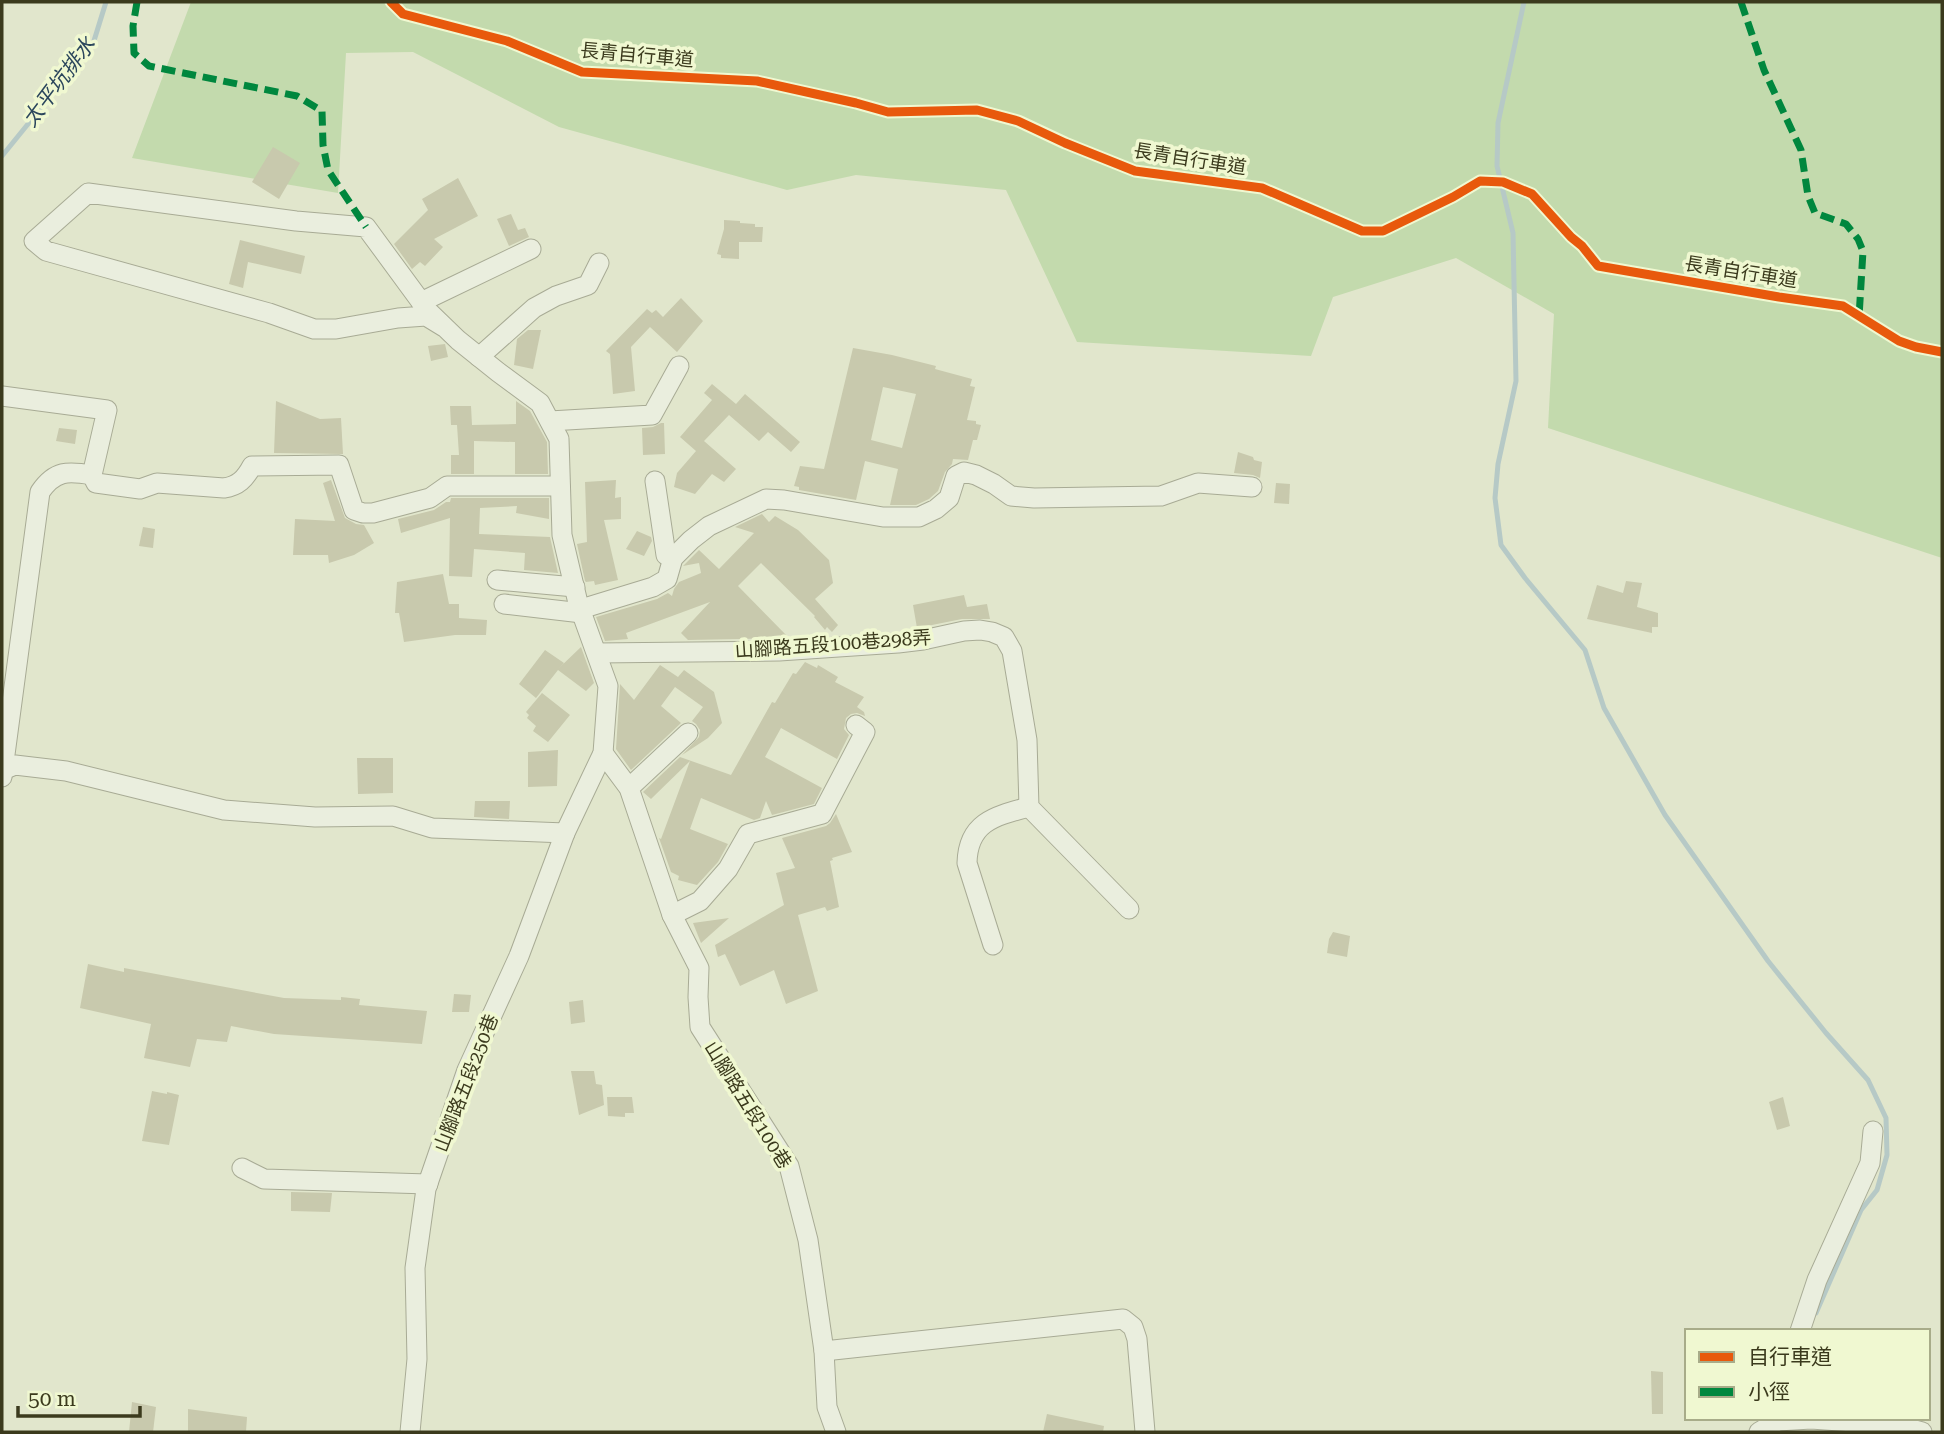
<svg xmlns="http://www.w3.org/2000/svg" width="1944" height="1434" font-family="'Roboto Serif','Noto Sans TC',serif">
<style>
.green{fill:#c3daad}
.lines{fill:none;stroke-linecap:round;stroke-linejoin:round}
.stream{stroke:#b6c9c6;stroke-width:5}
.building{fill:#c8c9ad;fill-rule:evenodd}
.minor-casing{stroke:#a8ab95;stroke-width:21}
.minor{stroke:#eaeede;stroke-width:19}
.quiet{stroke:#00873e;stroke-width:7;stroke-dasharray:14 7;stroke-linecap:butt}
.cycleway-casing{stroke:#f0f8d1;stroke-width:13}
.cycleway{stroke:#e8590c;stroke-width:9}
.labels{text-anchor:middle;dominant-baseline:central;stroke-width:7;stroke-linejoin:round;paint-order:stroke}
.street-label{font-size:19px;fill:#3b3a1d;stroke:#f0f8d1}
.water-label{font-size:21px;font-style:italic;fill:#2b465c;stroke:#f0f8d1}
</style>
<rect width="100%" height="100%" fill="#e1e6cc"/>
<path class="green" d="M191,2H1942V558L1548,428L1554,314L1456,258L1333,297L1311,356L1077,342L1006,190L856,175L787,190L559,127L413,52L346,53L338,193L132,158Z"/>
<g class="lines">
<g class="stream">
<path d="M1524,2L1498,123L1497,166L1513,233L1516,381L1498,464L1495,498L1501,545L1525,578L1585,650L1604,708L1665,815L1768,961L1826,1033L1868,1080L1886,1118L1887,1155L1877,1190L1861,1210L1816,1313"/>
<path d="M2,156L93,44L106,2"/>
</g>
</g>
<g class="building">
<path d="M273,147L300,163L279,199L252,182Z"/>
<path d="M458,178L478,216L434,239L443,247L425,266L420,262L412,269L394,244L428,210L422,199Z"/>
<path d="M511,214L518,230L525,228L529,237L509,246L497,219Z"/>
<path d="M724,220L740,221V223L755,224V227H763L762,242H739V259L721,258V255L717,254L724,229Z"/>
<path d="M240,240L305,256L301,274L248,262L243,288L229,284Z"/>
<path d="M681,298L703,321L677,352L650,327L631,347L635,391L613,394L610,354L606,351L647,309L652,313L656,310L663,317Z"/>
<path d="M528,330H541L533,369L514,365L517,339Z"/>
<path d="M445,344L448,357L431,361L428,346Z"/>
<path d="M853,348L892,355L936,366L935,369L972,379L970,386L975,387L967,420L976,421V424L981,425L977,440H973L968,460L953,459L952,464L945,472L938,491L929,499L916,505H890L898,469L865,461L856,500L799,490V487L794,486L800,466L824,469ZM883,387L916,394L902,448L871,440Z"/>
<path d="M712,384L736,404L745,394L800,442L791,452L768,432L759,441L729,415L704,441L736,469L724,482L712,474L695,494L674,487L677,473L696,451L680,437L712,400L704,393Z"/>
<path d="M276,401L320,419L341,418L343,454L274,453Z"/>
<path d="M516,401L530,411L547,442L548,474H515V442L474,441V474H451V455H459L457,425H451L450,406H471L472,425L516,424Z"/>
<path d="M661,423H664L665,454L643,455L642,428L653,427Z"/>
<path d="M59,428L77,430L75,444L56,441Z"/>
<path d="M1238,452L1253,457L1254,460L1262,462L1260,478L1253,475L1234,473Z"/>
<path d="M331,480L345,518L356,524L364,525L374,543L354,555L329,563L328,555H293L295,519L335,521L323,483Z"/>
<path d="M616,480L615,498L621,497V519L604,520L618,580L595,585L594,581L586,582L585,581L577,544L587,542L585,482Z"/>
<path d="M1276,483L1290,484L1289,504L1274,503Z"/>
<path d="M451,498H549V519L516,513L517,506L480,508L479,534L550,537L558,573L524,570L525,553L474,549L472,577L449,576L450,518L401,533L398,519L434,510L446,502H450Z"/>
<path d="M762,514L769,522L775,516L798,530L829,560L833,583L815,599L838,625L832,632L827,627L825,630L814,617L815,616L761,563L738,586L789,638L688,640L681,633L710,602L626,633L628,639L605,641L596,617L657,599L668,593L672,596L674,589L679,582L701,573L699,563L683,566L699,550L719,569L754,533L735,527Z"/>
<path d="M143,527L155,529L153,548L139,546Z"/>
<path d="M637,531L651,537L652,541L644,556L626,549Z"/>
<path d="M443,574L449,604H459V618L487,620L486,635H455L404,642L399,613H395L397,582Z"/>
<path d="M1626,581L1642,583L1637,607L1658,613V627H1652V633L1587,619L1597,585L1623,593Z"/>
<path d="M964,595L967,607L987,604L990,619H962L917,628L913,605Z"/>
<path d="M581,647L594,683L586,691L558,670L536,698L519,684L545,650L564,663L558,669Z"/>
<path d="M805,662L817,668L818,665L838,677L835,682L864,697L857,707L864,712L865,716L857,713L851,714L846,718L844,729L849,735L837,759L781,728L765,757L822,788L814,804L772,815L766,801L760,818L754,820L701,798L690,829L728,844L718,862L697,885L678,880L679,876L671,872L659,838L661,839L690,761L651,799L643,792L680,757L731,775L772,702L775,703L793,673L796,674Z"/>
<path d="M660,665L678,677L684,670L714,692L722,723L708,738L682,755L699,737L700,730L696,724L692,721L703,707L675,687L661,706L681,723L631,770L616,749L620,684L634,700Z"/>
<path d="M542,693L570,715L548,742L533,731L536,726L527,718L529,715L526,712Z"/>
<path d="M558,750L557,786L528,787V752Z"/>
<path d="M357,758H393V793L358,794Z"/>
<path d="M475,801H510L509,819L474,817Z"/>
<path d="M836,814L852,852L832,858L833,860L830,861L839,907L827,911L825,907L798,915L818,991L786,1004L774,970L740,986L725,954L718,957L715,945L784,905L776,873L795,868L782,838L826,826L830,823Z"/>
<path d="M729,918L701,943L693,923Z"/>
<path d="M1333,932L1350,936L1347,957L1327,953L1329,939Z"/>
<path d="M88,964L124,972V968L284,998L341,1000V997L360,999L359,1005L427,1011L422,1044L274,1034L231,1026L227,1042L197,1039L190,1067L144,1058L151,1024L80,1008Z"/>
<path d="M454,994L471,995L469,1012H452Z"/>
<path d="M583,1000L585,1022L571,1024L569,1002Z"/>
<path d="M571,1071H594L596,1084L602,1085L604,1105L579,1115Z"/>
<path d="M152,1091L167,1094V1092L179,1095L169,1145L142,1141Z"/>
<path d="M607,1097H632L634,1113H625V1117L608,1116Z"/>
<path d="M1783,1097L1790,1126L1777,1130L1769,1102Z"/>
<path d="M291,1192L332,1193L330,1212L291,1211Z"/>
<path d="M1651,1371L1663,1372V1414H1652Z"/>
<path d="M132,1402L156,1407L153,1432H129Z"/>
<path d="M188,1409L247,1417L246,1432H188Z"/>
<path d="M1047,1414L1104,1426L1103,1432H1043Z"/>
</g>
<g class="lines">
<defs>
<g id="minor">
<path d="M421,302L531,249"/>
<path d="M479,357L534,308L556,296L588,285L599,263"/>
<path d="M2,396L107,410L92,475C68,471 55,470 40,492L2,777"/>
<path d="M550,421L652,415L679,366"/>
<path d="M92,475L96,483L140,489L157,483L224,488C238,486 245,479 252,466L339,465L354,510L363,513H373L430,498L447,486H560"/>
<path d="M655,481L666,555L673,558"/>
<path d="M497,580L575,587"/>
<path d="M504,604L582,613"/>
<path d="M581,609L653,587L667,579L673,558L691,540L709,526L766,499L784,500L883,517H919L936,509L949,498L956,476L964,472L976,475L994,484L1011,496L1034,498L1161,496L1198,483L1252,487"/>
<path d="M597,653L779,651L898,643L923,640L964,631L980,630L992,632L1004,637L1012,651L1027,740L1029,807L1129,909"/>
<path d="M603,753L629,788L672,915L699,968L698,997L700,1027L789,1166L808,1240L824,1351L827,1407L836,1432"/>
<path d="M3,770L15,765L66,771L224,810L315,817L393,816L432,828L565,833"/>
<path d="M629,788L688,733"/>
<path d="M672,915L700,901L728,869L748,834L822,814L865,732L856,725"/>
<path d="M993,945L967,863C968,822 995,816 1029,807"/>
<path d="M242,1168L264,1179L428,1184"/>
<path d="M1800,1331L1817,1280L1870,1163L1873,1131"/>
<path d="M824,1351L1123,1319L1133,1327L1137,1339L1145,1432"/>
<path d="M410,1432L417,1359L415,1268L426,1189L467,1070L519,956L565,833L603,753L608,686L578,603L562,535L559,439L540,403L498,372L458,340L427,310L366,227L296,221L88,193L34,241L46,251L269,313L314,329H336L398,318L426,316L444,327"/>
<path d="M1759,1432L1778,1421L1811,1419L1896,1425L1922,1432"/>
</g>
</defs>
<use href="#minor" class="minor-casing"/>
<use href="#minor" class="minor"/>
<g class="quiet">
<path d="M137,2L133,26L134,53L149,66L297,96L322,111L323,145L328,170L366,227"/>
<path d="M1741,2L1764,70L1801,150L1808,196L1815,213L1846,224L1858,239L1863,251L1859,317"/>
</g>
<defs>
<path id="cycleway" d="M391,2L403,14L507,41L582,72L757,81L856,103L888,112L977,110L1018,121L1065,143L1135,171L1262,188L1362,231H1383L1453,197L1480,181L1503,182L1532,194L1571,237L1582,246L1598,266L1779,297L1843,306L1899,341L1916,347L1942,352"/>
</defs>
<use href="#cycleway" class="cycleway-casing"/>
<use href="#cycleway" class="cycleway"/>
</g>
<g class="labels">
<g class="street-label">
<text transform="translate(637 55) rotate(5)">長青自行車道</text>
<text transform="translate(1190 159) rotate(9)">長青自行車道</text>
<text transform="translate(1741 272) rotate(9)">長青自行車道</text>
<text transform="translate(833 644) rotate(-4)">山腳路五段100巷298弄</text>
<text transform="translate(466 1083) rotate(-69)">山腳路五段250巷</text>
<text transform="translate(748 1105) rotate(58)">山腳路五段100巷</text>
</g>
<g class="water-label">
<text transform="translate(59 82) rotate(-53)">太平坑排水</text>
</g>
</g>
<rect width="1944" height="1434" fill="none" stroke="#3b3a1d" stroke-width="7"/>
<rect x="1685" y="1329" width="245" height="91" fill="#f0f8d1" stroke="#a8ac89" stroke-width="2"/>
<rect x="1699" y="1352" width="35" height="10" fill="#e8590c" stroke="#a8ac89" stroke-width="2"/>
<text x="1748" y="1364" font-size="21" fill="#3b3a1d">自行車道</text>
<rect x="1699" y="1387" width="35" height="10" fill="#00873e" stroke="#a8ac89" stroke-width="2"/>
<text x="1748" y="1399" font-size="21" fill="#3b3a1d">小徑</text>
<path d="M18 1406v10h122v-10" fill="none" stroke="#3b3a1d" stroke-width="3.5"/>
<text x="28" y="1406" font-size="21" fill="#3b3a1d" stroke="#f0f8d1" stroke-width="5" paint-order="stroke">50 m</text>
</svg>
